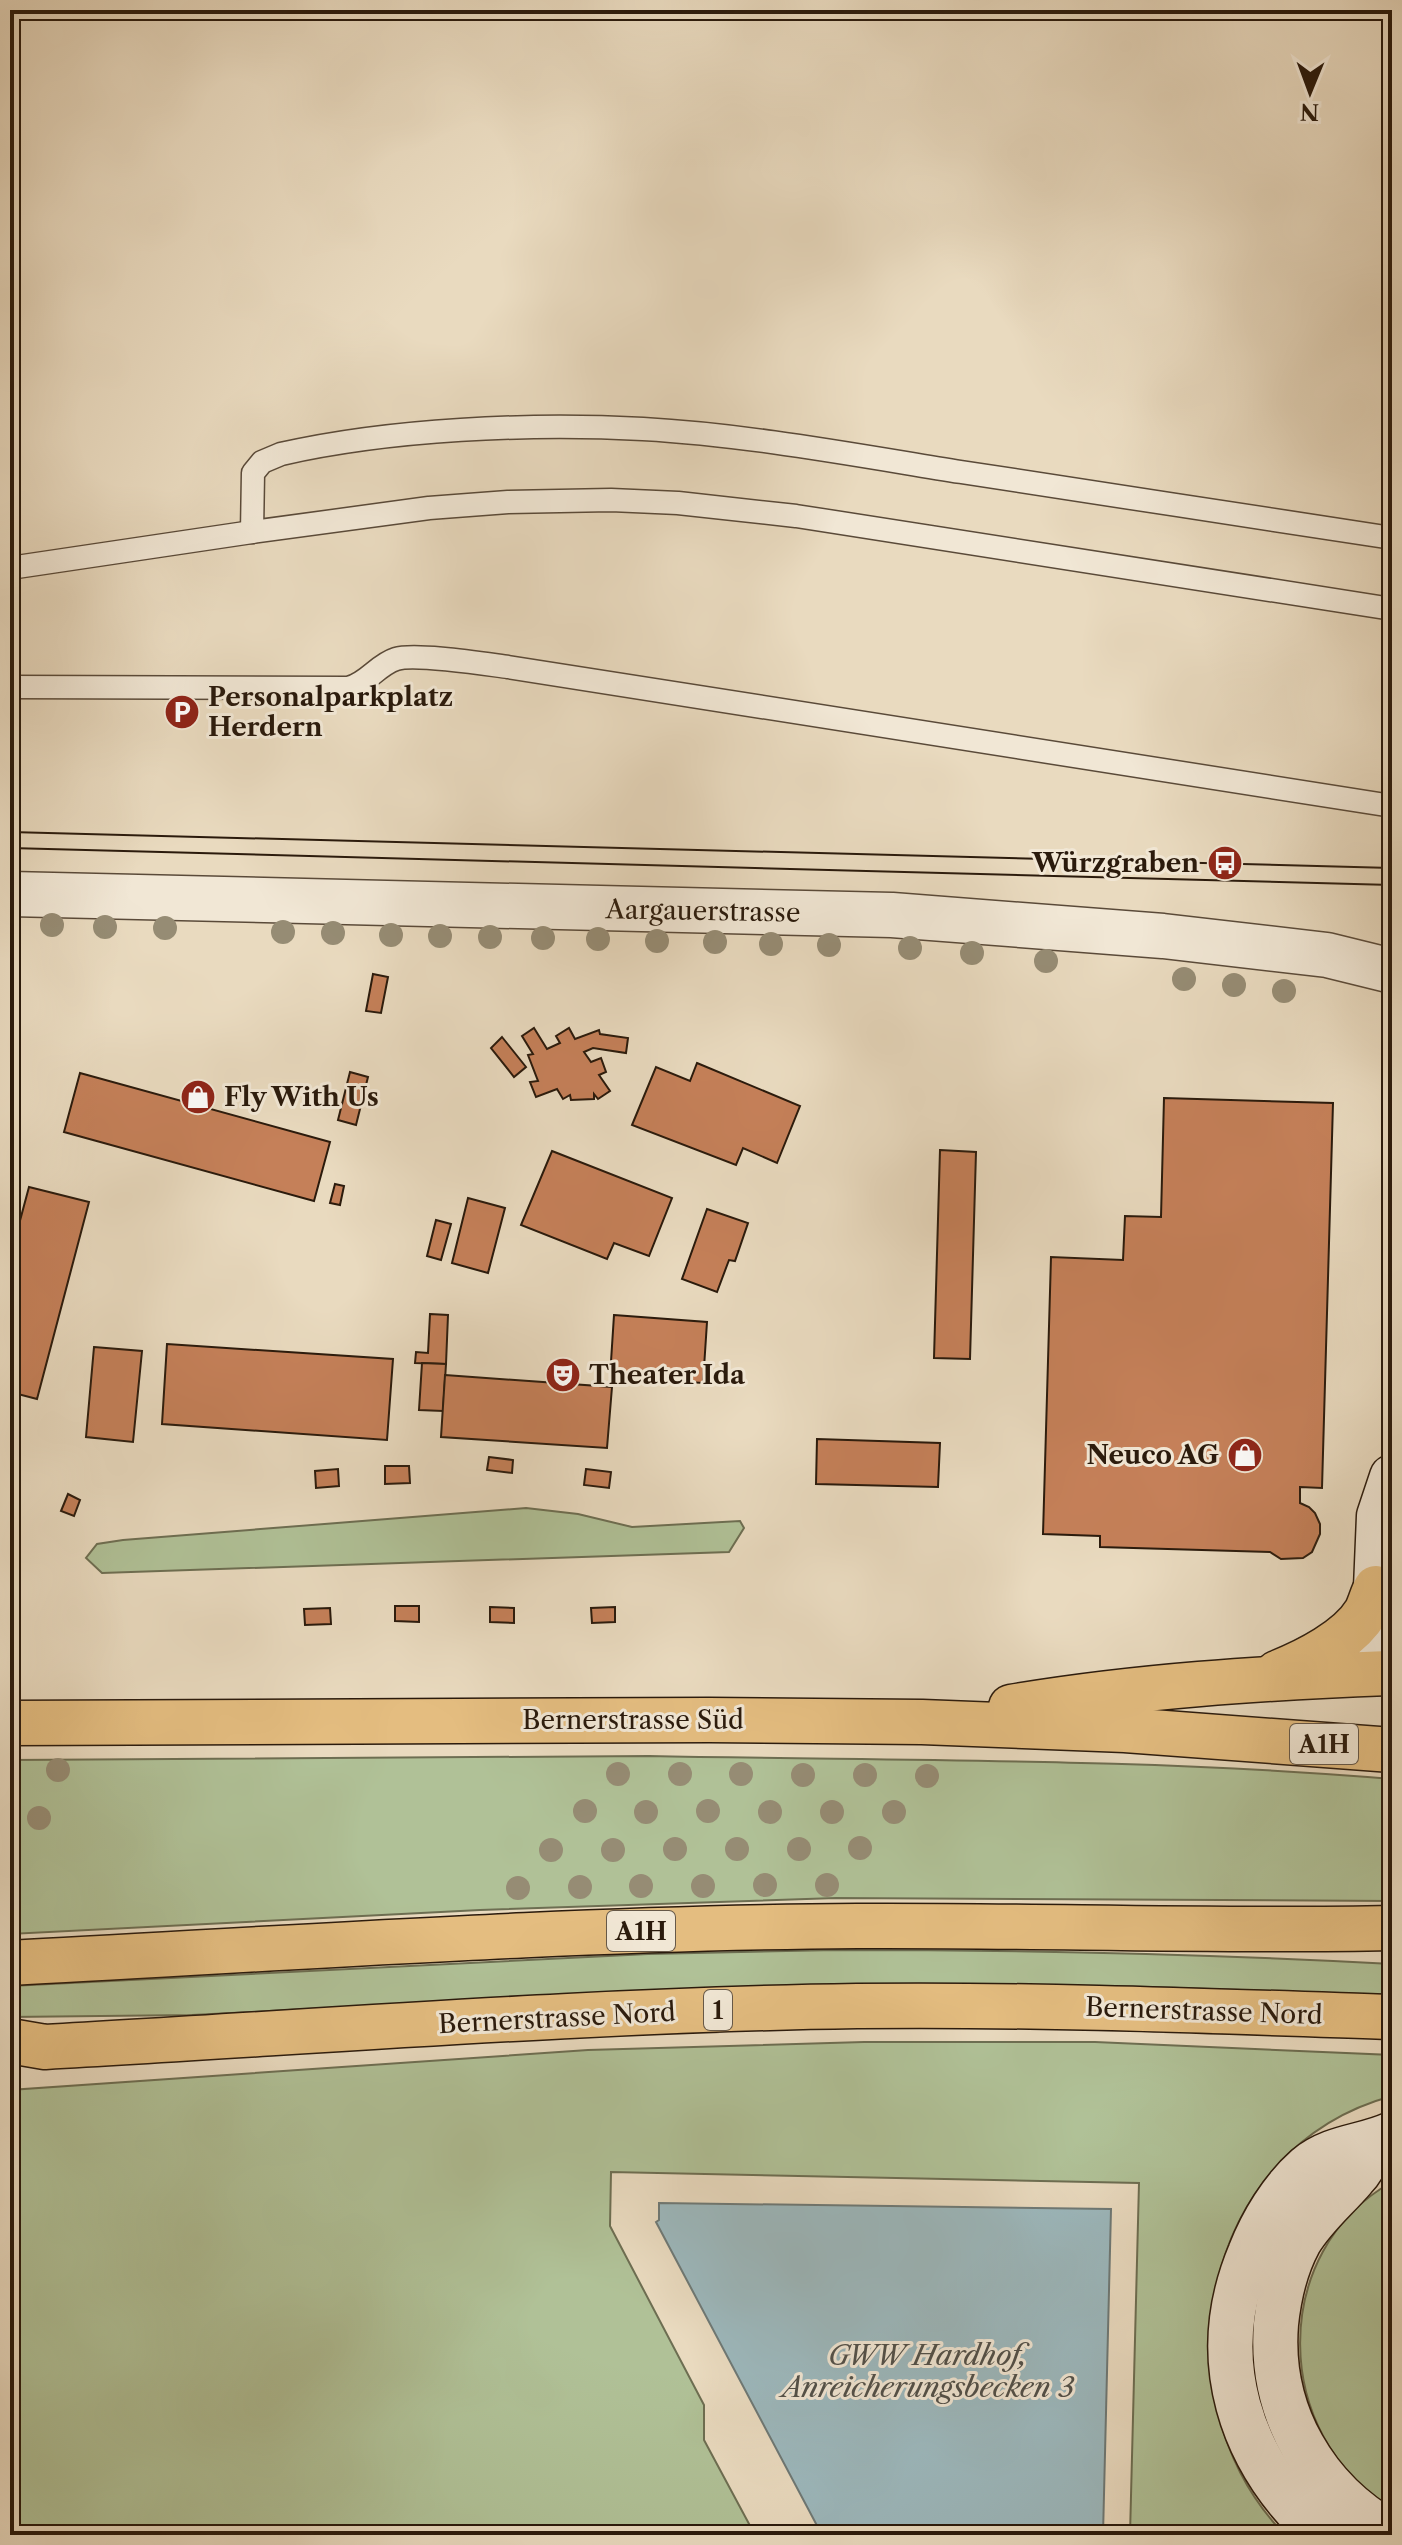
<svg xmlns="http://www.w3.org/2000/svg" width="1402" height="2545" font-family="'Libre Caslon Text',serif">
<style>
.green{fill:#b0c197;stroke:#6d6e52;stroke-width:2}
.water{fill:#9cb8bd;stroke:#6e7976;stroke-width:2}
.building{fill:#c58059;stroke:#2a1a0c;stroke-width:2}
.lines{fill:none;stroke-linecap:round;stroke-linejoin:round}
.service-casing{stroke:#5a4a39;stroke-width:25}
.tertiary-casing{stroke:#5a4a39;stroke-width:47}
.secondary-casing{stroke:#2a1a0c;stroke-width:47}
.primary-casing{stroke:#2a1a0c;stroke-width:47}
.motorway-casing{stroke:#2a1a0c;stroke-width:47}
.service{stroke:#f1e7d5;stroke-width:22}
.tertiary{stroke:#f1e7d5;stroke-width:44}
.secondary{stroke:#f1e7d5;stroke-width:44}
.primary{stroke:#e4bd80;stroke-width:44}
.motorway{stroke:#e4bd80;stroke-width:44}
.tram{stroke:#2a1a0c;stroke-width:2}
.tree{fill:#968c74}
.labels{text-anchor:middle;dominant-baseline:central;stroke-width:6;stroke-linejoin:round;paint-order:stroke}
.shield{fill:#f1e7d5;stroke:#665848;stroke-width:2}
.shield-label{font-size:24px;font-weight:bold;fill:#2a1a0c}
.poi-label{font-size:26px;font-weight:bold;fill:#2a1a0c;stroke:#f1e7d5;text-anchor:start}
.street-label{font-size:26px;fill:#2a1a0c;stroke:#f1e7d5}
.water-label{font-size:28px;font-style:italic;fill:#52514a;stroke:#f1e7d5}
</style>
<rect width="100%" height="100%" fill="#e9dabf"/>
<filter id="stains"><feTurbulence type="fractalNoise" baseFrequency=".0025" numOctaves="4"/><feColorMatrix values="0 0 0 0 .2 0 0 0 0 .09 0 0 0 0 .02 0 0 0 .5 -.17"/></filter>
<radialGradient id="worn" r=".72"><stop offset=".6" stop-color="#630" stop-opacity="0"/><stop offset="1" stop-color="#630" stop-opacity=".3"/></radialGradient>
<g class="green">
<path d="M526,1508L578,1514L632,1527L740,1521L744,1528L729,1552L102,1573L86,1558L97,1544L123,1540Z"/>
<path d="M649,1756C897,1761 1145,1758 1392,1779V1901L836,1898L480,1910L10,1934V1760Z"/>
<path d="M836,1950C1022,1950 1207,1954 1392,1964V1995L1149,1987L968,1985L481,2000L192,2015L10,2017V1986L648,1954Z"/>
<path d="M864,2042H1095L1392,2055V2096C1200,2148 1153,2398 1285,2535H1130L1139,2183L611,2172L610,2226L704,2405V2440L755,2535H10V2090L588,2050Z"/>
<path d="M1392,2182V2508C1271,2437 1268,2251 1392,2182Z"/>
</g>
<path class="water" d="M659,2203L1111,2209L1103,2535H822L656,2222L659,2220Z"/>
<g class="building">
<path d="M373,974L388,977L381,1013L366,1011Z"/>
<path d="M534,1028L547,1049L560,1043L556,1036L569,1028L575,1039L599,1030L600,1034L628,1038L626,1053L593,1048L584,1052L591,1062L601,1058L606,1072L599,1075L610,1091L598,1099L594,1094V1099L571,1100L570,1095L563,1099L557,1089L536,1097L530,1082L538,1081L528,1055L533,1054L522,1036Z"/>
<path d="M502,1037L526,1067L514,1077L491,1048Z"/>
<path d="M697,1063L800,1106L777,1163L743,1148L736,1165L632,1125L656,1067L690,1081Z"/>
<path d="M350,1072L368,1077L356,1125L338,1120Z"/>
<path d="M80,1073L330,1142L314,1201L64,1132Z"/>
<path d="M1164,1098L1333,1103L1322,1488L1300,1487V1503L1309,1507L1315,1513L1320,1524V1534L1312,1552L1303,1558L1281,1559L1270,1552L1100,1547V1536L1043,1534L1051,1257L1123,1260L1125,1216L1161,1217Z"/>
<path d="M940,1150L976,1152L970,1359L934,1358Z"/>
<path d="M552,1151L672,1198L649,1256L614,1243L607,1259L521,1225Z"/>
<path d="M335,1184L344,1186L340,1205L330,1203Z"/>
<path d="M29,1187L89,1202L37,1399L10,1392V1258Z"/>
<path d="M468,1198L505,1208L488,1273L452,1263Z"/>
<path d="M707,1209L748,1223L735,1261L729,1260L717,1292L682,1279Z"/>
<path d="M436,1220L451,1224L441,1260L427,1256Z"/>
<path d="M430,1314L448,1315L446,1364L415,1363L416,1352L428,1353Z"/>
<path d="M614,1315L707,1322L703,1383L610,1377Z"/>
<path d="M167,1344L393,1359L387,1440L162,1424Z"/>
<path d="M94,1347L142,1351L133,1442L86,1437Z"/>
<path d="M422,1363L446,1364L443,1411L419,1410Z"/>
<path d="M445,1375L612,1387L607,1448L441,1437Z"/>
<path d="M817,1439L940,1443L938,1487L816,1484Z"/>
<path d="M489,1457L513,1460L512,1473L487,1470Z"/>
<path d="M385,1466H409L410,1483L385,1484Z"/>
<path d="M338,1469L339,1486L316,1488L315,1471Z"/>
<path d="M586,1469L611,1472L609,1488L584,1485Z"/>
<path d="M68,1494L80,1500L74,1516L61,1511Z"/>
<path d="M395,1606H419V1622L395,1621Z"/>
<path d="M490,1607L514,1608V1623L490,1622Z"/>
<path d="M615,1607V1622L592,1623L591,1608Z"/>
<path d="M330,1608L331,1624L305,1625L304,1609Z"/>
</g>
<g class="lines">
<defs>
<g id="service">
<path d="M252,532L253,473L262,462L281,454C391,429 530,423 643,429C749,435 855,455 961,472C1105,494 1248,516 1392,538"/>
<path d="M10,568L252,532L429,508L508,502L611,500L678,503L796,516L1392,609"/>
<path d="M10,687L348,688C367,684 377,665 396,659C415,653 485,664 508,667L1392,806"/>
</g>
<path id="tertiary" d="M10,894L892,915L1163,936L1327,955L1392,971"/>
<g id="secondary">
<path d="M1392,1477L1379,1516L1376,1588L1379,1645L1389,1673L1392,1675"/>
<path d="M1376,2141C1369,2154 1364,2168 1354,2178C1335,2200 1314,2217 1299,2242C1285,2268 1279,2295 1276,2324C1269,2412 1315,2491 1392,2534"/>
<path d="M1321,2535C1239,2460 1206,2358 1250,2253C1262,2222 1282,2189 1307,2167C1332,2146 1364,2147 1392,2134"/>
</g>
<g id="primary">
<path d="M1277,1673C1307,1661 1349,1640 1366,1612C1370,1604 1372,1595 1376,1588"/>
<path d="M1011,1707C1136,1686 1262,1678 1389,1673"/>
<path d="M10,1723L709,1720L922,1722L1125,1730L1392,1750"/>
<path d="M10,2041L45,2047C315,2032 586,2010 857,2006C1035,2004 1214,2011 1392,2017"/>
</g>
<path id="motorway" d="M10,1963C292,1948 574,1928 857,1926C1035,1925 1214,1932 1392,1928"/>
</defs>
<use href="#service" class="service-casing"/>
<use href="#tertiary" class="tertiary-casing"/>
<use href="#secondary" class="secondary-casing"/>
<use href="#primary" class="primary-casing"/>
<use href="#motorway" class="motorway-casing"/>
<use href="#service" class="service"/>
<use href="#tertiary" class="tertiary"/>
<use href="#secondary" class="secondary"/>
<use href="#primary" class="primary"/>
<use href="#motorway" class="motorway"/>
<g class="tram">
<path d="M10,832L1392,868"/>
<path d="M10,848L1392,885"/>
</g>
</g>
<g class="tree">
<circle cx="52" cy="925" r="12"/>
<circle cx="105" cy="927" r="12"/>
<circle cx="165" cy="928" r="12"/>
<circle cx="283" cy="932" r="12"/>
<circle cx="333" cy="933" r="12"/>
<circle cx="391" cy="935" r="12"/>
<circle cx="440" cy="936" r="12"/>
<circle cx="490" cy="937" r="12"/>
<circle cx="543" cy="938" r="12"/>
<circle cx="598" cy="939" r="12"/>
<circle cx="657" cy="941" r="12"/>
<circle cx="715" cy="942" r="12"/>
<circle cx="771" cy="944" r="12"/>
<circle cx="829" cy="945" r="12"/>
<circle cx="910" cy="948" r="12"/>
<circle cx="972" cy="953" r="12"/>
<circle cx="1046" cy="961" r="12"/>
<circle cx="1184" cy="979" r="12"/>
<circle cx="1234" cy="985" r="12"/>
<circle cx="1284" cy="991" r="12"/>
<circle cx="58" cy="1770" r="12"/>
<circle cx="618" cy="1774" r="12"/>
<circle cx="680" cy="1774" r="12"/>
<circle cx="741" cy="1774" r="12"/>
<circle cx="803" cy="1775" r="12"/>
<circle cx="865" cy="1775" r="12"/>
<circle cx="927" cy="1776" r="12"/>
<circle cx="585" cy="1811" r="12"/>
<circle cx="708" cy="1811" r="12"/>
<circle cx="646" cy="1812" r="12"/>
<circle cx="770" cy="1812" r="12"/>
<circle cx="832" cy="1812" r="12"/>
<circle cx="894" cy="1812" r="12"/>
<circle cx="39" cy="1818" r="12"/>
<circle cx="860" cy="1848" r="12"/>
<circle cx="675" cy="1849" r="12"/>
<circle cx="737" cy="1849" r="12"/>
<circle cx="799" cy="1849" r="12"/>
<circle cx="551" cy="1850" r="12"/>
<circle cx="613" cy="1850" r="12"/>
<circle cx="765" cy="1885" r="12"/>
<circle cx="827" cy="1885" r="12"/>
<circle cx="641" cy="1886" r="12"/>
<circle cx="703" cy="1886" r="12"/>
<circle cx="580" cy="1887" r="12"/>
<circle cx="518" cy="1888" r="12"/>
</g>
<defs>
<symbol id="parking-disc" viewBox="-11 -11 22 22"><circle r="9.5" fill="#8f2418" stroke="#f1e7d5"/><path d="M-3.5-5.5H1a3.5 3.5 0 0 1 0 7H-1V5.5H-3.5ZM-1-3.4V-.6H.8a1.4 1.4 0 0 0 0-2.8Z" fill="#fff"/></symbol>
<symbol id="bus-disc" viewBox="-11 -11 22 22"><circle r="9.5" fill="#8f2418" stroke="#f1e7d5"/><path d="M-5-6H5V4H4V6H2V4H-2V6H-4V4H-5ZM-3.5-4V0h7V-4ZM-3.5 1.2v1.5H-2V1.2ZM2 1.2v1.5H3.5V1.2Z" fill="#fff"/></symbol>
<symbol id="shop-disc" viewBox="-11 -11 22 22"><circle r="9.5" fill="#8f2418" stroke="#f1e7d5"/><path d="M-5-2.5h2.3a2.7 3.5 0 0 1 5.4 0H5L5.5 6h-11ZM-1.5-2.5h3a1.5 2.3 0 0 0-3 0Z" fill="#fff"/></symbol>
<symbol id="theatre-disc" viewBox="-11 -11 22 22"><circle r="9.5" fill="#8f2418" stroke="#f1e7d5"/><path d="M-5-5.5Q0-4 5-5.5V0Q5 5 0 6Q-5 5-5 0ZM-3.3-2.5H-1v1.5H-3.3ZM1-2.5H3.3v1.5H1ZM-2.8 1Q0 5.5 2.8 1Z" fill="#fff"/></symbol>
</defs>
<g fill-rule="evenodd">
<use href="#parking-disc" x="162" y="692" width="40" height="40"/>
<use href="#bus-disc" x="1205" y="843" width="40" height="40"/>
<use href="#shop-disc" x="178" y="1077" width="40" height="40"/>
<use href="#theatre-disc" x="543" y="1355" width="40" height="40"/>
<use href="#shop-disc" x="1225" y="1435" width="40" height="40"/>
</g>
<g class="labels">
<g class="shield">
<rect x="1290" y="1724" width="68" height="40" rx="6"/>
<rect x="607" y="1911" width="68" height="40" rx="6"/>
<rect x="704" y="1990" width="28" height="40" rx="6"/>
</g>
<g class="shield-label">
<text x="1324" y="1744">A1H</text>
<text x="641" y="1931">A1H</text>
<text x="718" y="2010">1</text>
</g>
<g class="poi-label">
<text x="208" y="697">Personalparkplatz<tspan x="208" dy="30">Herdern</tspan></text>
<text x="1199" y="863" text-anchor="end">Würzgraben</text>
<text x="224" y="1097">Fly With Us</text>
<text x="589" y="1375">Theater Ida</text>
<text x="1219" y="1455" text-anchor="end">Neuco AG</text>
</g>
<g class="street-label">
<text transform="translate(703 911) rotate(1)">Aargauerstrasse</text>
<text x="633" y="1720">Bernerstrasse Süd</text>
<text transform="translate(1204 2011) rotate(2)">Bernerstrasse Nord</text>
<text transform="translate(557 2018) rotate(-3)">Bernerstrasse Nord</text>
</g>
<g class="water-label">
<text x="928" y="2355">GWW Hardhof,<tspan x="928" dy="32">Anreicherungsbecken 3</tspan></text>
</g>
</g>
<rect width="1402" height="2545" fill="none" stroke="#e9dabf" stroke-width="40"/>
<rect x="12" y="12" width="1378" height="2521" fill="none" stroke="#2a1a0c" stroke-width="4"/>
<rect x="20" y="20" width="1362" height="2505" fill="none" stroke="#2a1a0c" stroke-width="2"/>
<g transform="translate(1310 92) rotate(181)" stroke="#f1e7d5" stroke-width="6" paint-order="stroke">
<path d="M0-6L14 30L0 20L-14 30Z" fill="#2a1a0c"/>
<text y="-12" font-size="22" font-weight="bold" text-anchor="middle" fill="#2a1a0c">N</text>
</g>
<rect width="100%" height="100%" filter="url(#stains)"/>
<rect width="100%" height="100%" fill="url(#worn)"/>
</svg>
